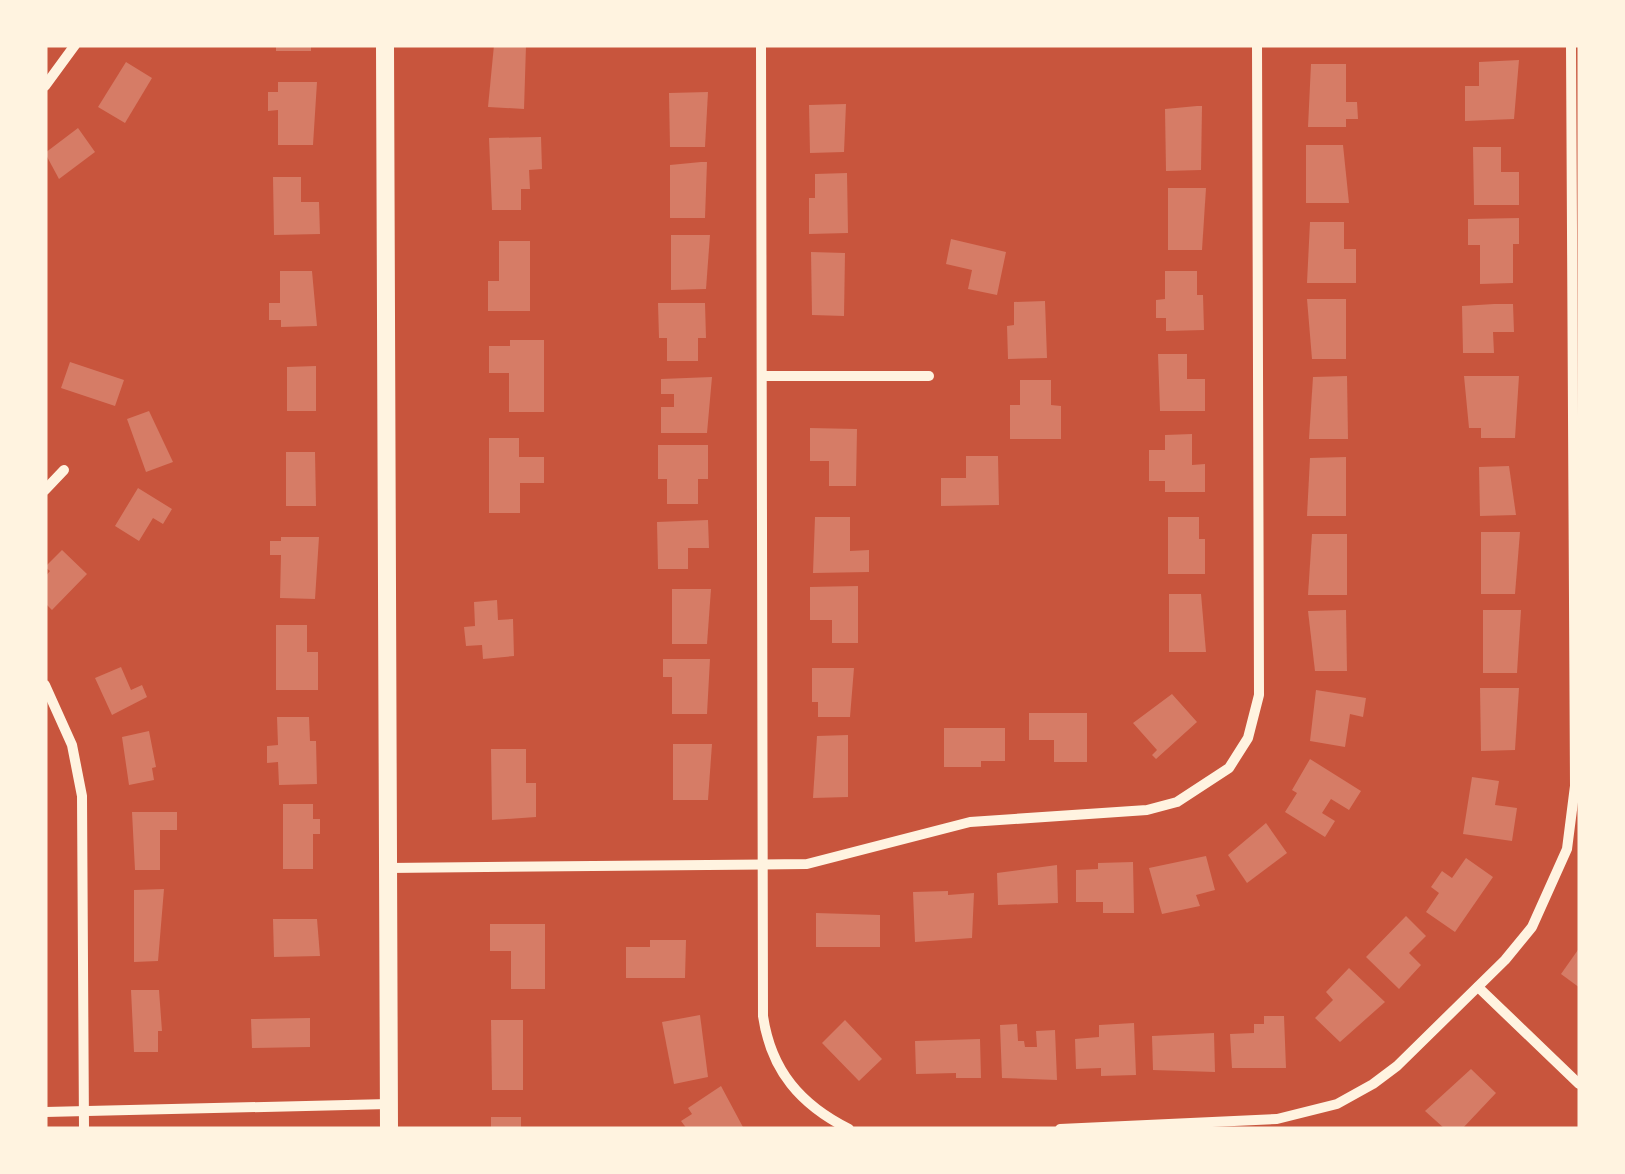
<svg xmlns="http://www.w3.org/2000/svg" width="1625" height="1174" font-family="Poppins,sans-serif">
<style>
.building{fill:#d67c66}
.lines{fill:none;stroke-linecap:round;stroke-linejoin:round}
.minor{stroke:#fff3e0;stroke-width:10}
.tertiary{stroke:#fff3e0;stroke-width:18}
</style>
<rect width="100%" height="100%" fill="#c8553d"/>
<g class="building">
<rect x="276" y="45" width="35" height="6"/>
<path d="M494,45H526L524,109L488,107Z"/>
<path d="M1519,60L1514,119L1465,121V86H1479V62Z"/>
<path d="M126,62L152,78L125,123L98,107Z"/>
<path d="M1311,64H1346V102H1357L1358,119H1346V127H1308Z"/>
<path d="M278,82H317L313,145H278V110L268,111V92H278Z"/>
<path d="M708,92L705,147H670L669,93Z"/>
<path d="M846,104L844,152L810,153L809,105Z"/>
<path d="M1197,106H1202L1201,170L1166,171L1165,109Z"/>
<path d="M78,128L95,152L59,179L45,153Z"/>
<path d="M541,137L542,169L529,170L530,189H521V210H492L489,138Z"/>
<path d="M1306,145H1343L1349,203H1306Z"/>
<path d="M1473,147H1501V172H1519V205H1474Z"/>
<path d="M701,162H707L705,218H670V165Z"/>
<path d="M847,173L848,233L809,234V198H815V174Z"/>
<path d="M273,177H301V202H319L320,234L274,235Z"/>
<path d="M1168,188H1206L1202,250H1168Z"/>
<path d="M1519,218V244H1513V283L1480,284V245H1468V219Z"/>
<path d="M1310,222H1344V249H1356V283H1307Z"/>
<path d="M671,235H710L706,289L671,290Z"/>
<path d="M951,239L1006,252L997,295L968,289L972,270L946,264Z"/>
<path d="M499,241H530V311H488V281H499Z"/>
<path d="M811,252L845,253L844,316L812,315Z"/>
<path d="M280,271H312L317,326L281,327V320H269V303H280Z"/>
<path d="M1165,271H1197V295H1203L1204,330L1166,331V318H1156V300L1165,299Z"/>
<path d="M1307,299H1346V359H1312Z"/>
<path d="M1045,301L1047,358L1008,359L1007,326L1014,325V302Z"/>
<path d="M658,303H705L706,338H698V361H667V338H659Z"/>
<path d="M1494,304H1513L1514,332H1493L1494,353H1463L1462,306Z"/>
<path d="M510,340H544V412H509V373H489V346H510Z"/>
<path d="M1158,354H1187V379H1205V411H1160Z"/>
<path d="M70,362L124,380L115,406L61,388Z"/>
<path d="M316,366V411H287V367Z"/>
<path d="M1347,376L1348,439H1309L1313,377Z"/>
<path d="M1464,376H1519L1515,438H1481V428H1469Z"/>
<path d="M712,377L707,433H661V407H674V394H661V379Z"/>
<path d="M1020,380H1051V405L1061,406V439H1010V405H1020Z"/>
<path d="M149,411L173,462L146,472L127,419Z"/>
<path d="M810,428L857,429L856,486H829V461H810Z"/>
<path d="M1192,434V465L1205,464V492H1165V481H1149V450H1165V435Z"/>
<path d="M489,438H519V457H544V483H520V513H489Z"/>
<path d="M658,445H708V479H698V504H667V479H658Z"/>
<path d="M286,452H315L316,506H286Z"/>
<path d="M966,456H998L999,505L941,506V478H966Z"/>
<path d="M1346,457V516H1307L1310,458Z"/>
<path d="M1509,466L1516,515L1480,516L1479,467Z"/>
<path d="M138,488L172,509L163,524L153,518L139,541L115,526Z"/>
<path d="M815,517H850V551L869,550V572L813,573Z"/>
<path d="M1168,517H1199V539H1205V574H1168Z"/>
<path d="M708,520L709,548H688V569H658L657,522Z"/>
<path d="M1481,532H1520L1515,594H1481Z"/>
<path d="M1312,534H1347V595H1308Z"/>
<path d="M281,537H319L315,599L280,598L281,555H270V541H281Z"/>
<path d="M62,550L87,574L52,610L45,603V577L50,571L45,567Z"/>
<path d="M858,586V643H832V620H810V587Z"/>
<path d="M672,589H711L707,644H672Z"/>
<path d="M1169,594H1201L1206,652H1169Z"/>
<path d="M497,600L498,620L513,619L514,656L483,659L482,645L466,646L464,627L475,626L474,602Z"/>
<path d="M1346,610L1347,671H1315L1308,611Z"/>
<path d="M1483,610H1521L1517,673H1483Z"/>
<path d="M276,625H307V652H318V690H276Z"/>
<path d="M663,659H710L707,714H672V677H663Z"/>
<path d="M121,667L131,690L142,685L147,697L112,715L95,678Z"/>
<path d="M812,668H854L850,717H818V702H812Z"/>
<path d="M1480,688H1519L1515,750L1481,751Z"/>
<path d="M1316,690L1366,698L1363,717L1350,714L1345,747L1310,741Z"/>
<path d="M1172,694L1197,722L1156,759L1152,755L1157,750L1133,723Z"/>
<path d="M1029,713H1087V762H1054V740H1029Z"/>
<path d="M277,717H309L310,741H316L317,784L279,785L278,762L267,763V746L278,745Z"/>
<path d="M944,728H1005V761H981V767H944Z"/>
<path d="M149,731L156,767L152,768L154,780L129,785L122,737Z"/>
<path d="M848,735V797L813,798L817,736Z"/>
<path d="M673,744H712L708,800H673Z"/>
<path d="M491,749H526V783H536V817L492,820Z"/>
<path d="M1310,759L1361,791L1349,810L1331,799L1322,813L1335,821L1325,837L1285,812L1297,793L1292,790Z"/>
<path d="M1472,777L1499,781L1495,805L1517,808L1512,841L1463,834Z"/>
<path d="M283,804H313V819H320V834H313V869H283Z"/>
<path d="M132,812H177V830H160V870H135Z"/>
<path d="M1266,823L1287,853L1247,883L1228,855Z"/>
<path d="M1206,856L1215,890L1196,895L1200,906L1162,914L1149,868Z"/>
<path d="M1466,858L1493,877L1455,932L1426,912L1439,893L1431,887L1442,871L1452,878Z"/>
<path d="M1133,862L1134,913H1103V902H1076V870L1098,869V863Z"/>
<path d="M1057,865L1058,903L998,905L997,873Z"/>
<path d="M164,889L158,961L134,962V890Z"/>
<path d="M948,891V895L974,893L972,938L915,942L913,892Z"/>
<path d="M816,913L880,915V947H816Z"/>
<path d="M1406,916L1426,936L1409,953L1421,965L1399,989L1366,957Z"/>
<path d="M273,919H317L320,956L274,957Z"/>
<path d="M490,924H545V989H511V951H490Z"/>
<path d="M650,940H686L685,978H626V947H650Z"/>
<path d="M1580,947V988L1561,974Z"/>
<path d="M1349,968L1385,1002L1340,1042L1315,1018L1333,1000L1326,992Z"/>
<path d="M131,990H159L162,1031H158V1052H134Z"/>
<path d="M700,1015L708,1077L674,1084L662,1022Z"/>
<path d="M1264,1016H1284L1286,1068H1232L1230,1034L1254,1033V1024H1264Z"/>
<path d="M310,1018V1047L252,1048L251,1019Z"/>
<path d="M491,1020H523V1090H492Z"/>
<path d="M845,1020L882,1059L859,1081L822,1043Z"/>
<path d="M1134,1023L1136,1075L1101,1076V1068L1076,1069L1075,1039L1099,1037V1025Z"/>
<path d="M1017,1024L1018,1041H1024L1025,1047H1037L1036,1031L1055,1030L1057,1080L1002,1078L1000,1025Z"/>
<path d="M1214,1033L1215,1072L1153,1070L1152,1036Z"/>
<path d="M980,1039L981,1078H956V1073L916,1074L915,1041Z"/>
<path d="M1471,1069L1496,1093L1462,1129H1445L1425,1111Z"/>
<path d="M721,1086L744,1129H687L681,1121L692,1114L688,1108Z"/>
<rect x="491" y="1117" width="30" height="12"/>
</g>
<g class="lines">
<g class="minor">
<path d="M761,45L763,1016C771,1071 801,1105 849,1129"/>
<path d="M45,86L75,45"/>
<path d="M763,376H929"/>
<path d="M45,490L64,470"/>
<path d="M45,685L72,745L82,796L84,1129"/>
<path d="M388,868L807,864L970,822L1147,810L1177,802L1229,768L1248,738L1259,695L1257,45"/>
<path d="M1478,987L1579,1084"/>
<path d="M45,1112L389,1104"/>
<path d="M1060,1129L1277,1119L1337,1104L1373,1084L1397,1066L1505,960L1532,927L1567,849L1575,786L1571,45"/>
</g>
<path class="tertiary" d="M385,45L389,1129"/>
</g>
<rect width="1625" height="1174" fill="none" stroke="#fff3e0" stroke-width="95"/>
</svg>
